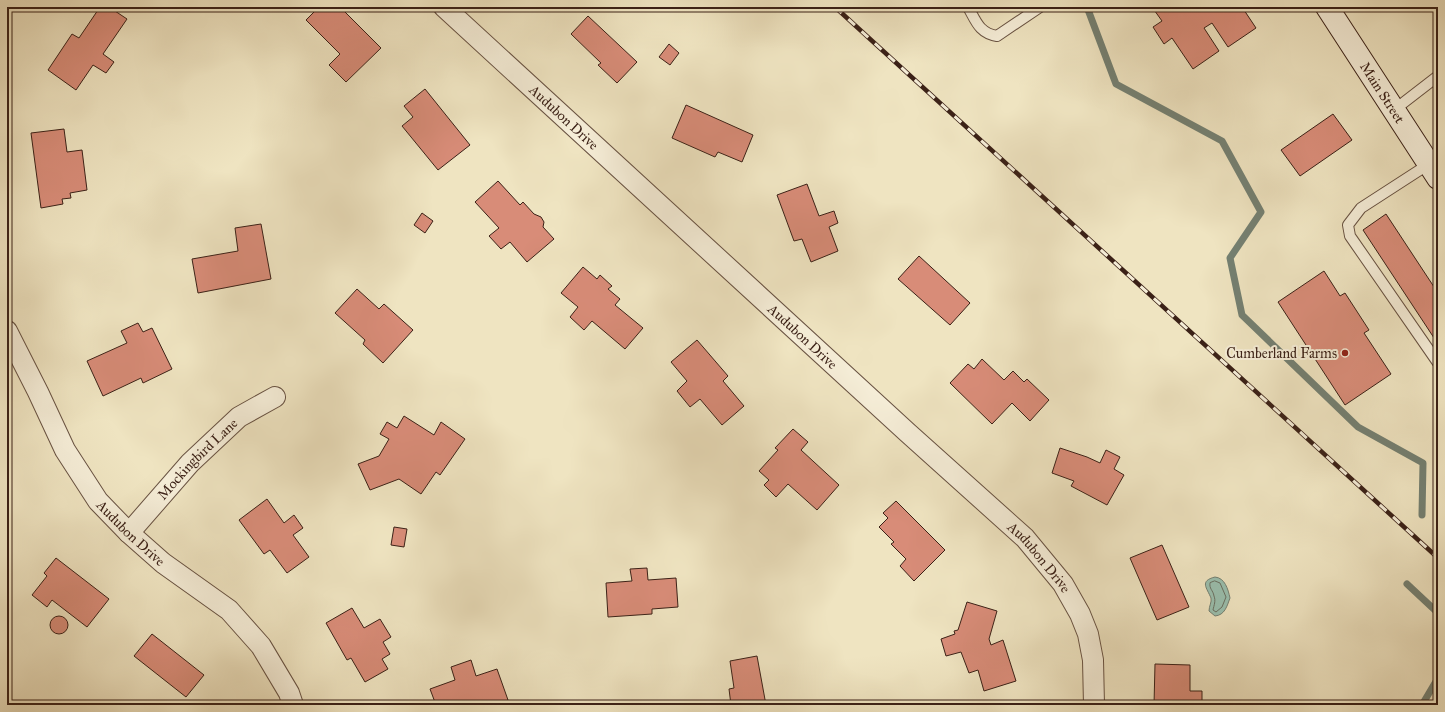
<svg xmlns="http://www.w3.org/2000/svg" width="1445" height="712" font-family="'IM FELL Great Primer',serif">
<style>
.water{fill:#9abfae;stroke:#748072}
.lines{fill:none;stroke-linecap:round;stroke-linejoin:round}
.shore{stroke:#6a7062;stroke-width:1}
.stream{stroke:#748072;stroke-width:7}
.building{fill:#d88c78;stroke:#3b2117}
.service-casing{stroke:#685242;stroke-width:12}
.minor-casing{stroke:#685242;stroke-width:22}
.secondary-casing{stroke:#3b2117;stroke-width:24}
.service{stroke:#f5edd7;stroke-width:10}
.minor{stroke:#f5edd7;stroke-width:20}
.secondary{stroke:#f5edd7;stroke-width:22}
.rail-casing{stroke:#3b2117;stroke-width:4.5}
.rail{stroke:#f5edd7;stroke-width:3;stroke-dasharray:9;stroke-linecap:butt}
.poi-dot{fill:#8f2418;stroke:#f5edd7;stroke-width:1.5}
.labels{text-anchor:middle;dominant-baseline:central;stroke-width:4;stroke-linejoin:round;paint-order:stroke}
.street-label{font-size:14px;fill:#3b2117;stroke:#f5edd7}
.poi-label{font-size:14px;fill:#3b2117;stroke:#f5edd7;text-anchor:end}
</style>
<rect width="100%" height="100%" fill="#efe4c1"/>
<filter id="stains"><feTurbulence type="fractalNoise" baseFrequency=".005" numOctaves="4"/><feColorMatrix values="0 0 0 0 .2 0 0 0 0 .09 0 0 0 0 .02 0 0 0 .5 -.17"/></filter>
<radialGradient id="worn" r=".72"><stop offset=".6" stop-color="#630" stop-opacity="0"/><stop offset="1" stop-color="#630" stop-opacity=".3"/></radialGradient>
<path class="water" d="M1215,577C1225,578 1228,589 1230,598C1227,606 1225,615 1215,616L1209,611C1209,606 1212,602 1211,598C1207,588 1199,581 1215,577Z"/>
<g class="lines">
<path class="shore" d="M1215,581L1220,583L1226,597L1222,607L1216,612L1213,610C1214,605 1216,601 1214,596C1213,590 1209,589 1210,583Z"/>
<g class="stream">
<path d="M1087,7L1116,84L1222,141L1261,212L1230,258L1242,315L1358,427L1423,463L1422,515"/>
<path d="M1407,584L1438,613"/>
<path d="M1422,705L1438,678"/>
</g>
</g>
<g class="building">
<path d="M100,7H109L127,19L103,54L114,62L106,73L93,65L76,90L48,70L72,34L79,38Z"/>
<path d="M319,7H340L381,48L346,82L329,65L340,54L306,20Z"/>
<path d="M1152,7H1242L1256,28L1228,47L1212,23L1204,28L1219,51L1193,69L1172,38L1164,44L1153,27L1162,21Z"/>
<path d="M588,16L637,62L617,83L598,65L601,63L571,34Z"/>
<path d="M669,44L679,53L670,65L659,57Z"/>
<path d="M425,89L470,145L438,170L402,126L413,117L404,106Z"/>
<path d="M686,105L753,135L742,162L718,152L715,157L672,138Z"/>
<path d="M1333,114L1352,140L1300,176L1281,150Z"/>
<path d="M64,129L67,152L82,150L87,190L70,193L71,198L62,199L63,204L41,208L31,133Z"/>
<path d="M498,181L520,205L523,202L534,214L541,217L544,222L543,227L554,239L527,262L510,242L501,249L489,236L499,228L475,202Z"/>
<path d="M807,184L819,216L834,211L838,223L829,227L838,251L811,262L802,239L794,241L777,195Z"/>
<path d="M422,213L433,221L425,233L414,225Z"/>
<path d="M1386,214L1438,293V344L1363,230Z"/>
<path d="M261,224L271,279L198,293L192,259L238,251L235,228Z"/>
<path d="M919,256L970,303L950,325L898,279Z"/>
<path d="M583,267L597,279L600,275L612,286L608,289L620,299L615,305L643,328L625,349L592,321L584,330L570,317L578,307L561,293Z"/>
<path d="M1324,271L1340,296L1345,293L1369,330L1364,333L1391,374L1345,405L1278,302Z"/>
<path d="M357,289L379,309L384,304L413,330L383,363L363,344L365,340L335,313Z"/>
<path d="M138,323L143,332L152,328L172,369L143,383L141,378L103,396L87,361L127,343L121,331Z"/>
<path d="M697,340L728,376L723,381L744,406L722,425L700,399L690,407L677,391L687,381L671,362Z"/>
<path d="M982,359L1004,380L1013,371L1024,382L1027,379L1049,400L1030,421L1012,403L992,424L950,383L968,364L974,369Z"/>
<path d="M404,416L434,435L441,422L465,439L440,475L436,472L421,494L399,479L370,490L358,464L379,456L389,439L380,434L387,422L397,428Z"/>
<path d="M793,429L808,442L801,450L839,485L817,510L788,484L776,497L764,485L769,480L759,471L778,450L775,448Z"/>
<path d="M1060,448L1087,457L1100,463L1106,450L1120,457L1114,469L1124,475L1107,505L1071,486L1074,481L1052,473Z"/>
<path d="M267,499L284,523L294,515L303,528L293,535L309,557L287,573L270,550L264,554L239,520Z"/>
<path d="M896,501L945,550L914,581L900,566L906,559L891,544L894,542L879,527L888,518L883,513Z"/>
<path d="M394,527L407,529L404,547L391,545Z"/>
<path d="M1162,545L1189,607L1157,620L1130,558Z"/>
<path d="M56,558L109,599L87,627L52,600L47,607L32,595L47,576L44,573Z"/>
<path d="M647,568L648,580L676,578L678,607L652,609V614L608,617L606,583L632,581L630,569Z"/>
<path d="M967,602L997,611L989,639L991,645L1003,640L1016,681L984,691L978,670L969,673L961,652L946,656L941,639L955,634L954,631L958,630Z"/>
<path d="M352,608L364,628L380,619L391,637L383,642L390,654L382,659L388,669L365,682L351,658L347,660L326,623Z"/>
<circle cx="59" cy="625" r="9"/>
<path d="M152,634L204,675L186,697L134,656Z"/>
<path d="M757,656L766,705H731L729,689L734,688L730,661Z"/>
<path d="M471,660L476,676L497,669L508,700L494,705H436L430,689L455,680L451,667Z"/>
<path d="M1155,664L1190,665V691H1202V705H1154Z"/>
</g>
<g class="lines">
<defs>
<g id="service">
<path d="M968,7C976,21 979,33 997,36L1040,7"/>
<path d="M1394,110L1438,76"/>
<path d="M1429,164L1361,208L1348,225L1350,236L1438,363"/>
</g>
<g id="minor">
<path id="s1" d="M444,7L908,433L1025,538L1063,584L1080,614L1088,634L1093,660L1094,705"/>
<path id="s2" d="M7,331L38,392L65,450L98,501L129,533L163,563L229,610L261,646L289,693L293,705"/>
<path id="s3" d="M129,533L190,463L239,417L275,397"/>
</g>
<g id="secondary">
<path id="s4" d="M1327,7L1438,178"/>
</g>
</defs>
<use href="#service" class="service-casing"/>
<use href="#minor" class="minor-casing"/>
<use href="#secondary" class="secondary-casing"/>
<use href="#service" class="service"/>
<use href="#minor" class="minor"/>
<use href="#secondary" class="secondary"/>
<defs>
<path id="rail" d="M835,7L1438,558"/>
</defs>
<use href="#rail" class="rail-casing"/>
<use href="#rail" class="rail"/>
</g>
<circle class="poi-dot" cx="1345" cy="353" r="4"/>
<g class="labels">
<g class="street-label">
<text stroke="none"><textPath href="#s4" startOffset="102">Main Street</textPath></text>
<text stroke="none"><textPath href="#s1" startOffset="163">Audubon Drive</textPath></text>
<text stroke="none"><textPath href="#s1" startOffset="487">Audubon Drive</textPath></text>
<text stroke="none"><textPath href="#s3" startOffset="101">Mockingbird Lane</textPath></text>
<text stroke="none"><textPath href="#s2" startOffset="239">Audubon Drive</textPath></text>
<text stroke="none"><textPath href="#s1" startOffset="811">Audubon Drive</textPath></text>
</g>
<g class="poi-label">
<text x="1337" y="353">Cumberland Farms</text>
</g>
</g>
<rect width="1445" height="712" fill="none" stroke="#efe4c1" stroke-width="24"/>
<rect x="8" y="8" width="1429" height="696" fill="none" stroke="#3b2117" stroke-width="2"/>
<rect x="12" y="12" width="1421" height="688" fill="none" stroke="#3b2117"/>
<rect width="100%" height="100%" filter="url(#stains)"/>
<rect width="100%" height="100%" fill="url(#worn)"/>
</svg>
